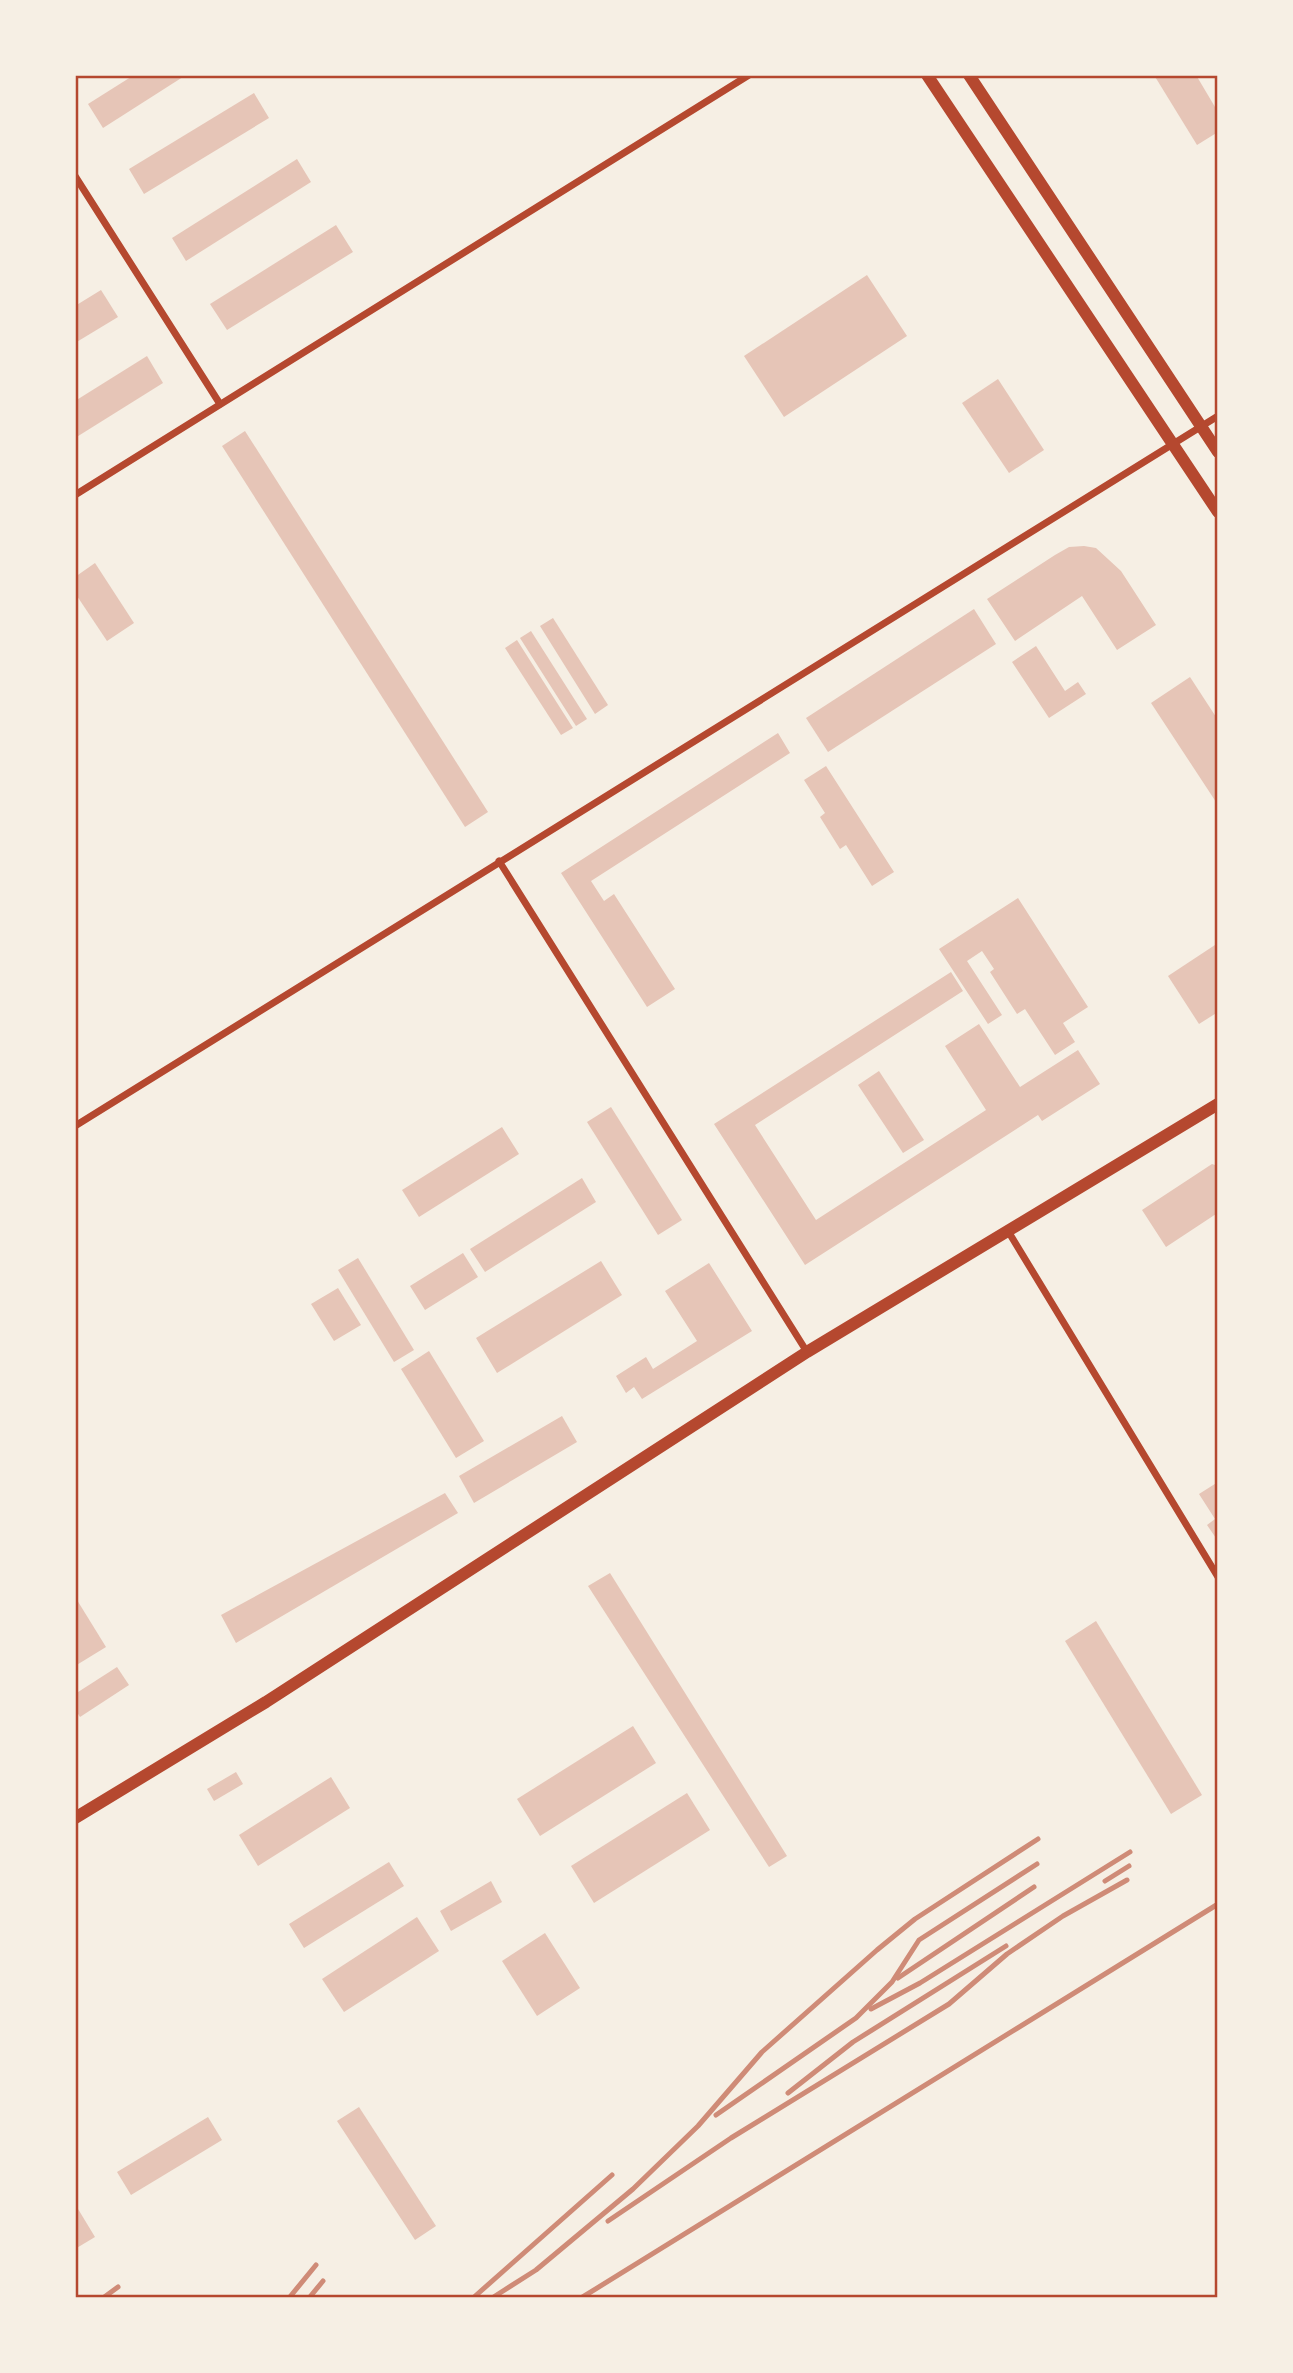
<svg xmlns="http://www.w3.org/2000/svg" width="1293" height="2373" font-family="Ubuntu,sans-serif">
<style>
.building{fill:#e6c5b7}
.lines{fill:none;stroke-linecap:round;stroke-linejoin:round}
.minor{stroke:#b5482f;stroke-width:7}
.secondary{stroke:#b5482f;stroke-width:12}
.rail{stroke:#cf8b77;stroke-width:5}
.neatline{fill:none;stroke:#b5482f;stroke-width:2.5}
</style>
<rect width="100%" height="100%" fill="#f6efe4"/>
<g class="building">
<path d="M134,75H186L103,128L88,104Z"/>
<path d="M1154,75H1196L1218,112V132L1197,145Z"/>
<path d="M254,93L269,118L144,194L129,169Z"/>
<path d="M297,159L311,182L186,261L172,238Z"/>
<path d="M336,225L353,252L227,330L210,304Z"/>
<path d="M867,275L907,336L784,417L744,356Z"/>
<path d="M101,290L118,317L75,343V306Z"/>
<path d="M147,356L163,383L75,438V401Z"/>
<path d="M998,379L1044,450L1009,473L962,403Z"/>
<path d="M245,431L488,812L465,827L222,446Z"/>
<path d="M1084,546L1096,548L1121,571L1156,625L1117,650L1082,596L1015,641L987,599L1055,555L1069,547Z"/>
<path d="M95,563L134,623L107,641L75,593V577Z"/>
<path d="M974,609L996,644L828,752L806,718Z"/>
<path d="M553,618L608,705L595,714L540,626Z"/>
<path d="M531,631L587,719L576,726L520,638Z"/>
<path d="M517,640L573,728L561,735L505,648Z"/>
<path d="M1036,646L1065,691L1078,682L1086,694L1049,718L1012,662Z"/>
<path d="M1190,677L1218,720V805L1151,703Z"/>
<path d="M778,733L790,753L591,881L604,901L614,894L675,989L647,1007L561,873Z"/>
<path d="M826,766L894,872L872,886L846,845L840,849L820,817L825,813L804,780Z"/>
<path d="M1018,898L1088,1007L1063,1023L1075,1042L1055,1055L1025,1009L1017,1014L990,972L994,969L982,951L967,961L1002,1015L988,1024L939,949Z"/>
<path d="M1218,943V1012L1199,1024L1168,976Z"/>
<path d="M951,972L963,991L755,1125L816,1220L986,1110L945,1046L979,1024L1020,1087L1078,1050L1100,1084L1042,1121L1038,1115L805,1265L714,1124Z"/>
<path d="M879,1071L924,1140L903,1153L858,1085Z"/>
<path d="M611,1107L682,1220L658,1235L587,1122Z"/>
<path d="M502,1127L519,1154L419,1217L402,1190Z"/>
<path d="M1212,1164L1218,1166V1217L1216,1214L1166,1247L1142,1210Z"/>
<path d="M582,1178L596,1202L485,1272L470,1249Z"/>
<path d="M463,1253L478,1277L425,1310L410,1286Z"/>
<path d="M358,1258L414,1350L394,1362L338,1270Z"/>
<path d="M601,1261L622,1295L497,1373L476,1338Z"/>
<path d="M709,1263L752,1331L642,1399L634,1387L626,1393L616,1376L646,1357L653,1369L697,1341L665,1291Z"/>
<path d="M338,1288L361,1325L334,1341L311,1304Z"/>
<path d="M429,1351L484,1441L456,1458L401,1369Z"/>
<path d="M562,1416L577,1442L474,1503L459,1476Z"/>
<path d="M1218,1482V1541L1207,1525L1215,1519L1199,1494Z"/>
<path d="M445,1493L458,1513L236,1643L221,1615Z"/>
<path d="M610,1573L787,1856L769,1867L588,1586Z"/>
<path d="M77,1600L106,1647L75,1666V1601Z"/>
<path d="M1096,1621L1202,1795L1171,1814L1065,1641Z"/>
<path d="M117,1667L129,1685L80,1717L75,1709V1694Z"/>
<path d="M633,1726L656,1763L540,1836L517,1799Z"/>
<path d="M236,1772L243,1784L214,1801L207,1789Z"/>
<path d="M331,1777L350,1808L258,1866L239,1835Z"/>
<path d="M687,1793L710,1830L594,1903L571,1866Z"/>
<path d="M389,1862L404,1886L304,1948L289,1924Z"/>
<path d="M491,1881L502,1902L451,1931L440,1911Z"/>
<path d="M417,1917L439,1951L344,2012L322,1979Z"/>
<path d="M545,1933L580,1988L537,2016L502,1961Z"/>
<path d="M359,2107L436,2226L415,2240L337,2121Z"/>
<path d="M208,2117L222,2140L131,2195L117,2172Z"/>
<path d="M75,2204L95,2237L75,2249Z"/>
</g>
<g class="lines">
<g class="minor">
<path d="M75,176L220,404"/>
<path d="M75,495L749,75"/>
<path d="M499,861L807,1352"/>
<path d="M75,1126L1218,416"/>
<path d="M1008,1231L1218,1577"/>
</g>
<g class="secondary">
<path d="M927,75L1218,512"/>
<path d="M969,75L1218,452"/>
<path d="M75,1818L266,1702L807,1352L1218,1104"/>
</g>
<g class="rail">
<path d="M1105,1881L1129,1866"/>
<path d="M898,1978L1034,1887"/>
<path d="M871,2009L920,1983L1130,1852"/>
<path d="M788,2093L853,2042L1006,1946"/>
<path d="M716,2115L856,2018L892,1982L919,1940L1037,1864"/>
<path d="M608,2221L731,2138L949,2004L1007,1954L1063,1916L1127,1880"/>
<path d="M103,2298L118,2287"/>
<path d="M289,2298L316,2265"/>
<path d="M309,2298L323,2281"/>
<path d="M473,2298L612,2175"/>
<path d="M492,2298L536,2270L633,2189L698,2126L762,2052L877,1950L915,1919L1038,1839"/>
<path d="M581,2298L1218,1904"/>
</g>
</g>
<rect width="1293" height="2373" fill="none" stroke="#f6efe4" stroke-width="154"/>
<rect x="77" y="77" width="1139" height="2219" class="neatline"/>
</svg>
